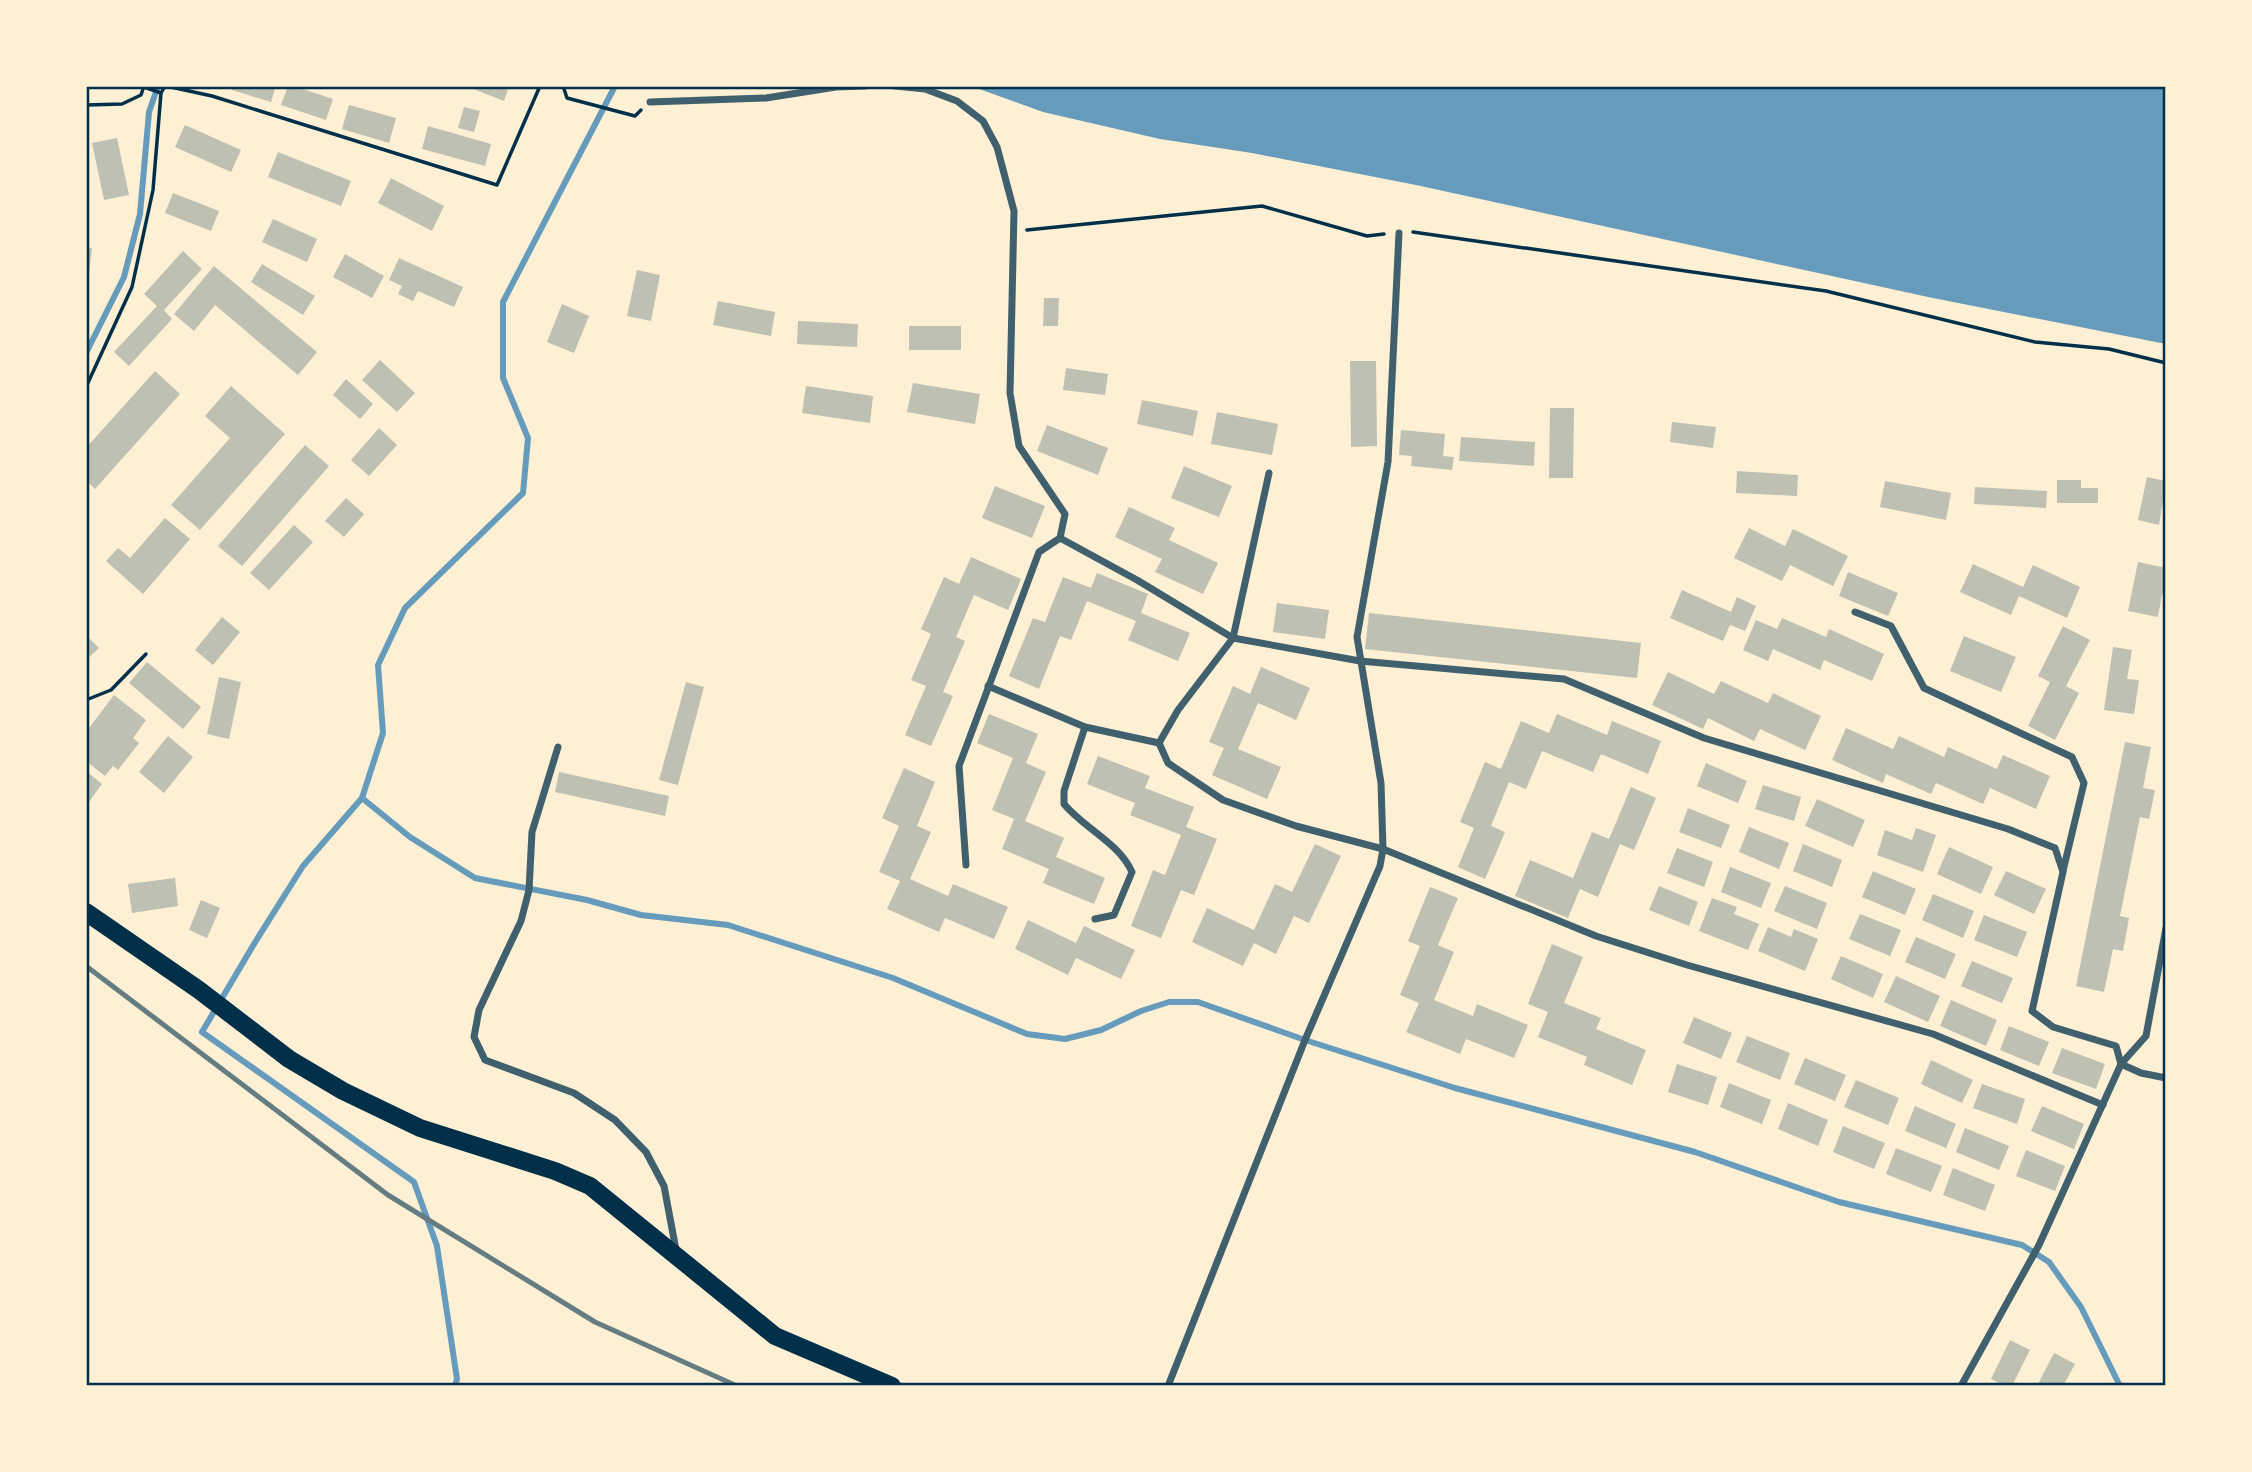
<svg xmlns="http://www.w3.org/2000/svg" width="2252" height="1472" font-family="'PT Sans Narrow',sans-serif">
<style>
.water{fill:#669bbc}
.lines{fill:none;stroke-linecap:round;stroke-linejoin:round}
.stream{stroke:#669bbc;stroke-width:6}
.building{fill:#bec0b2}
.path{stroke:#003049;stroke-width:3.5}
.minor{stroke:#3f606c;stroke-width:7}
.primary{stroke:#003049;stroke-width:18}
.rail{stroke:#657d81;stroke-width:5}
.neatline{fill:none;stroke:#003049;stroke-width:2.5}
</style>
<rect width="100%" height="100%" fill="#fdf0d5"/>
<path class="water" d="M971,86H2166V344L1928,297L1416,185L1252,153L1160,139L1043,112Z"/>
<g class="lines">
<g class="stream">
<path d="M86,353L124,277L140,214L149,112L158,86"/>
<path d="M362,798L410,837L475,878L587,900L641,915L728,925L893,978L1027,1034L1065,1039L1101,1030L1141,1011L1169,1002H1198L1305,1040L1455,1088L1695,1152L1839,1202L2022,1245L2049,1262L2081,1307L2120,1386"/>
<path d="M455,1386L457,1379L437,1246L414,1182L202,1032L254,944L303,866L362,798L383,733L378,665L405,608L523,493L528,438L503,378V302L615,86"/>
</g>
</g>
<g class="building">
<path d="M233,86H276L271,102L232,90Z"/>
<path d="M288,86H294L333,99L326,120L281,105Z"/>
<path d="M466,86H509L504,101Z"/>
<path d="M349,105L396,118L389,143L342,129Z"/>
<path d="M464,107L480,111L474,132L458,128Z"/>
<path d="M185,125L241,150L231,172L175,147Z"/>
<path d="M428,126L491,144L485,166L422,149Z"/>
<path d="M117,138L129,195L104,200L92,143Z"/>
<path d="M278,152L351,181L341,206L268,177Z"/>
<path d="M391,178L444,206L432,231L378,203Z"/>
<path d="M173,193L219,211L211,231L165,213Z"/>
<path d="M273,219L317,239L307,262L262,242Z"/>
<path d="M86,247L92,248L87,289H86Z"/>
<path d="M183,251L202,269L164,310L172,319L129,366L114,352L157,306L144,294Z"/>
<path d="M345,254L384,276L372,298L333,277Z"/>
<path d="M399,258L463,287L454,307L418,291L413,301L398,294L402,286L389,280Z"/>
<path d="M262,264L315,296L303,315L251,282Z"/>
<path d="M214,266L317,352L298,375L215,305L194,331L174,314Z"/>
<path d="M637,270L660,275L651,321L627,316Z"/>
<path d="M1044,298H1059L1058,326H1043Z"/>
<path d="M718,301L775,312L771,336L713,325Z"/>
<path d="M562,304L589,316L574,353L547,342Z"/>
<path d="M798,321L858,324L857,347L797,344Z"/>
<rect x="909" y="326" width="52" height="24"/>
<path d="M380,360L415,393L397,412L362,380Z"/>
<path d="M1350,361H1376L1377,446L1351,447Z"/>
<path d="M1066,368L1108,374L1105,395L1063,390Z"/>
<path d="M155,371L180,394L95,489L86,480V448Z"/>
<path d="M346,379L373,404L360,419L333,395Z"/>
<path d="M913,383L980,394L975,424L907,412Z"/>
<path d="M231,386L285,434L200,530L171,505L230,438L205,416Z"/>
<path d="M806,386L873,396L870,423L802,413Z"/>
<path d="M1142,400L1198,411L1193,436L1137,424Z"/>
<path d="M1550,408H1574L1573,478H1549Z"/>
<path d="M1217,412L1278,424L1272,455L1211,444Z"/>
<path d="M1672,422L1716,427L1713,448L1670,442Z"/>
<path d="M1047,425L1108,448L1098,475L1037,451Z"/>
<path d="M379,428L397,445L369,476L351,460Z"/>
<path d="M1401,430L1445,434L1443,456L1454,457L1452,470L1411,466L1412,456L1399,455Z"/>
<path d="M1461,437L1535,442L1534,466L1459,461Z"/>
<path d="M305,445L329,466L242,566L218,546Z"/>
<path d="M1184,466L1232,486L1219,517L1171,498Z"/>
<path d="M1737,471L1798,475L1797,496L1736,493Z"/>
<path d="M2147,477L2166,481L2159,525L2138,520Z"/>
<path d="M2057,480H2081V488H2098V503H2057Z"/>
<path d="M1885,481L1951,493L1946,520L1880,507Z"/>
<path d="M995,486L1045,506L1032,538L982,518Z"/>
<path d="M1975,487L2047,491L2046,508L1974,504Z"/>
<path d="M346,498L364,514L344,537L325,521Z"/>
<path d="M1129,507L1175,528L1169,540L1218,563L1203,594L1155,572L1162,559L1115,537Z"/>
<path d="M165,518L190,539L143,594L106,561L118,548L130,558Z"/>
<path d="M294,525L313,542L269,590L250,573Z"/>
<path d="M1749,528L1785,546L1793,529L1848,556L1833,586L1790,565L1782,581L1734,558Z"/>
<path d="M971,557L1021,579L1008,610L974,595L956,637L965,641L943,692L953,696L931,746L905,735L926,686L911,680L931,634L921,629L944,577L959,584Z"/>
<path d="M2138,562L2166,568V594H2162L2158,617L2128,611Z"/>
<path d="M1973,564L2023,587L2033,565L2080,587L2067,618L2019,596L2011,615L1960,592Z"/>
<path d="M1848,572L1898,593L1888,616L1839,596Z"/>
<path d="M1097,573L1148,594L1141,613L1190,633L1178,661L1128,640L1136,621L1087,601L1071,640L1060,636L1039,689L1009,676L1033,618L1045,622L1063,577L1091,588Z"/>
<path d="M1682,590L1731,612L1737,597L1756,606L1745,631L1730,625L1723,641L1670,618Z"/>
<path d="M1277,603L1329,610L1325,639L1273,632Z"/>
<path d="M1369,613L1641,643L1637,678L1365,649Z"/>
<path d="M222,617L240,632L213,665L195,650Z"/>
<path d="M1782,618L1826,637L1829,629L1884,654L1872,681L1824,660L1820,670L1773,649L1768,661L1743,650L1756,620L1777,629Z"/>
<path d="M2063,626L2090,640L2066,686L2079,693L2055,740L2028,726L2050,682L2038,676Z"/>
<path d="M87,636L99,648L86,660V638Z"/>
<path d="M1964,636L2016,657L2001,692L1950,671Z"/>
<path d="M2113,647L2132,650L2127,679L2139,680L2134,714L2104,710Z"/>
<path d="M147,662L201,707L183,729L129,683Z"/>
<path d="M1261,667L1310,688L1296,720L1258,703L1238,749L1281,767L1267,799L1212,775L1224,748L1209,742L1233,686L1250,694Z"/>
<path d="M1668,672L1714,694L1721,681L1768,703L1773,693L1821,716L1805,750L1760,729L1754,741L1708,718L1703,729L1652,705Z"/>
<path d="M219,677L241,682L229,739L207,734Z"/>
<path d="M686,682L704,687L678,785L659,780Z"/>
<path d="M114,695L146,720L133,738L139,743L118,770L113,766L105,776L86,761V732Z"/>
<path d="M989,714L1038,734L1026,763L1046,772L1025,821L1064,838L1056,857L1105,878L1094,904L1043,883L1049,869L1002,849L1014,819L992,810L1013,758L977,743Z"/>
<path d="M1557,714L1607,735L1612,721L1661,741L1648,774L1601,754L1593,772L1542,751L1526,789L1509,782L1491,826L1505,832L1485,879L1458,867L1474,828L1460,822L1485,762L1501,769L1521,721L1549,733Z"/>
<path d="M1846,728L1893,749L1899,736L1944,757L1948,747L1997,769L2003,755L2050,776L2036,809L1990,788L1983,804L1936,783L1931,794L1886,774L1883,783L1832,760Z"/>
<path d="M168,736L193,757L164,793L139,772Z"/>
<path d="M2125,742L2151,747L2143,788L2155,790L2149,819L2140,817L2120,916L2129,918L2123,951L2113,949L2104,992L2076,986Z"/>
<path d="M1098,756L1150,776L1145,788L1194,807L1186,827L1217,839L1194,895L1181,890L1161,938L1131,926L1153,870L1165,875L1181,835L1130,815L1135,803L1087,784Z"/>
<path d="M1706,763L1747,781L1738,803L1697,786Z"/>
<path d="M904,768L935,782L917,826L931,832L910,879L948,896L953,884L1008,907L994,939L945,918L939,932L887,909L900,881L879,872L899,826L882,818Z"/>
<path d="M86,771L102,784L86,806Z"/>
<path d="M559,772L669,796L665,816L555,792Z"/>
<path d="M1763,785L1801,797L1794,821L1755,809Z"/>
<path d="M1631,787L1656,798L1634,850L1620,844L1598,897L1580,889L1568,918L1515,896L1530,860L1573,878L1592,832L1609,839Z"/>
<path d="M1817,799L1865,820L1853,847L1805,826Z"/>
<path d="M1688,808L1730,825L1721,848L1679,832Z"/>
<path d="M1749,827L1789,843L1779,869L1739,852Z"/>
<path d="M1916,828L1936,835L1923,872L1877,855L1885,830L1912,840Z"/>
<path d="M1315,844L1341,856L1309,923L1294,916L1276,954L1254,943L1243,966L1192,942L1207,908L1254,930L1275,884L1292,892Z"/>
<path d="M1803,844L1842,860L1832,887L1793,871Z"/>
<path d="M1949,847L1993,867L1981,894L1937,874Z"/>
<path d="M1677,848L1713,862L1704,887L1667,873Z"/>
<path d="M1730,867L1771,883L1761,908L1721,892Z"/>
<path d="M1873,871L1916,889L1905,915L1862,897Z"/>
<path d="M2006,871L2046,889L2034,914L1994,895Z"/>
<path d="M175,878L178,906L132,913L128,884Z"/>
<path d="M1659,886L1698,902L1689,926L1649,910Z"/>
<path d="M1785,886L1827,903L1817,929L1774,911Z"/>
<path d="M1430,887L1458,898L1438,945L1454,952L1434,1000L1473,1016L1477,1004L1528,1025L1514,1058L1466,1039L1460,1054L1406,1032L1419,1003L1400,995L1420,946L1408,941Z"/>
<path d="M1933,894L1974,911L1963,938L1922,920Z"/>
<path d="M1712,898L1737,907L1734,914L1759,924L1748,950L1699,931Z"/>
<path d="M201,900L220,908L207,938L189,930Z"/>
<path d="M1860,914L1901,930L1890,956L1849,939Z"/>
<path d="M1984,915L2027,932L2017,957L1974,940Z"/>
<path d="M1028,920L1076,943L1084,926L1135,950L1121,979L1076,958L1068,975L1015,949Z"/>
<path d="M1768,927L1791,937L1794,929L1818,939L1805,971L1758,951Z"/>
<path d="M1916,937L1956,954L1945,979L1905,962Z"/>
<path d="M1552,944L1583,957L1564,1003L1601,1018L1596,1029L1646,1050L1632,1085L1584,1065L1587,1057L1538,1037L1548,1012L1528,1004Z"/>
<path d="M1841,956L1883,974L1873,998L1831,979Z"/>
<path d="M1972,961L2013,978L2002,1003L1961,986Z"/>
<path d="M1896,976L1940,996L1928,1022L1884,1002Z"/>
<path d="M1951,1000L1997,1020L1986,1046L1940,1026Z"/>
<path d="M1694,1017L1732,1033L1721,1059L1683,1043Z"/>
<path d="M2009,1026L2049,1042L2039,1066L2000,1050Z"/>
<path d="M1747,1036L1790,1053L1780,1080L1736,1062Z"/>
<path d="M2062,1048L2105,1064L2096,1089L2052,1073Z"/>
<path d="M1805,1058L1846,1075L1835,1101L1794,1084Z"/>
<path d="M1931,1060L1973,1080L1962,1103L1921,1084Z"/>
<path d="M1677,1064L1717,1077L1708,1105L1668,1092Z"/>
<path d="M1856,1080L1899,1098L1888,1125L1844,1107Z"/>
<path d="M1729,1083L1771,1100L1762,1124L1720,1107Z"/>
<path d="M1982,1084L2025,1099L2017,1124L1973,1108Z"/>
<path d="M1788,1103L1828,1120L1818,1146L1778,1129Z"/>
<path d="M1915,1106L1956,1124L1946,1148L1905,1131Z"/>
<path d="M2042,1106L2084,1124L2074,1149L2031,1131Z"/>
<path d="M1843,1126L1885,1143L1874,1169L1833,1152Z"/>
<path d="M1965,1128L2009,1146L1999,1170L1956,1152Z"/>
<path d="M1896,1148L1942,1166L1931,1192L1886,1174Z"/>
<path d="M2026,1150L2065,1166L2055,1191L2016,1176Z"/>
<path d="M1953,1168L1995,1185L1985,1211L1943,1195Z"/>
<path d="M2010,1340L2030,1350L2012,1386H2005L1991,1379Z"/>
<path d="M2054,1353L2075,1364L2063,1386H2037Z"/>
</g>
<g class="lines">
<g class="path">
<path d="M166,86L212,96L497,185L540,86"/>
<path d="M563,86L567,98L635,116L641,110"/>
<path d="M144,87L161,93"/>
<path d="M86,105L122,104L141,95L144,86"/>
<path d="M1027,230L1262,206L1367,236L1384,234"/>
<path d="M1413,232L1826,291L2035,342L2109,349L2166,363"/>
<path d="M86,387L132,287L153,190L161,93L165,86"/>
<path d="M86,700L111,690L146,654"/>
</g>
<g class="minor">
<path d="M895,86L925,89L957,101L983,121L997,147L1014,211L1010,393L1019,446L1065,514L1060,538L1137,580L1233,638L1360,661L1564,679L1704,738L2008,829L2055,848L2063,872L2032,1011L2053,1027L2116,1046L2121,1064L2141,1073L2166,1078"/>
<path d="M650,102L766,98L836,87L865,86"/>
<path d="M1269,473L1233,638L1178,710L1159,743L1168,763L1223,800L1296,826L1383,849L1596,936L1687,965L1933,1034L2103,1105"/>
<path d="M1855,612L1891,626L1924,688L2072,757L2084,783L2063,871"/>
<path d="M988,686L1085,727L1159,743"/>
<path d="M1085,727L1064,791V804C1085,829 1119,843 1132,872L1114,915L1095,919"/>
<path d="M558,747L532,832L529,890L521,921L479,1010L474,1037L485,1060L574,1093L615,1120L646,1152L664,1186L676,1250"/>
<path d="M966,865L959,766L1039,552L1060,538"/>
<path d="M1168,1386L1305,1040L1380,866L1383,849L1381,783L1357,637L1388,462L1399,233"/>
<path d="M1961,1386L2039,1245L2121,1064L2146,1036L2166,928"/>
</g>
<path class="primary" d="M86,912L199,990L289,1059L343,1091L420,1128L555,1171L590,1186L775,1336L892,1386"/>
<path class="rail" d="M86,966L388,1195L595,1322L737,1386"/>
</g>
<rect width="2252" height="1472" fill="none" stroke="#fdf0d5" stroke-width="175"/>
<rect x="88" y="88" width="2076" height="1296" class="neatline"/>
</svg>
